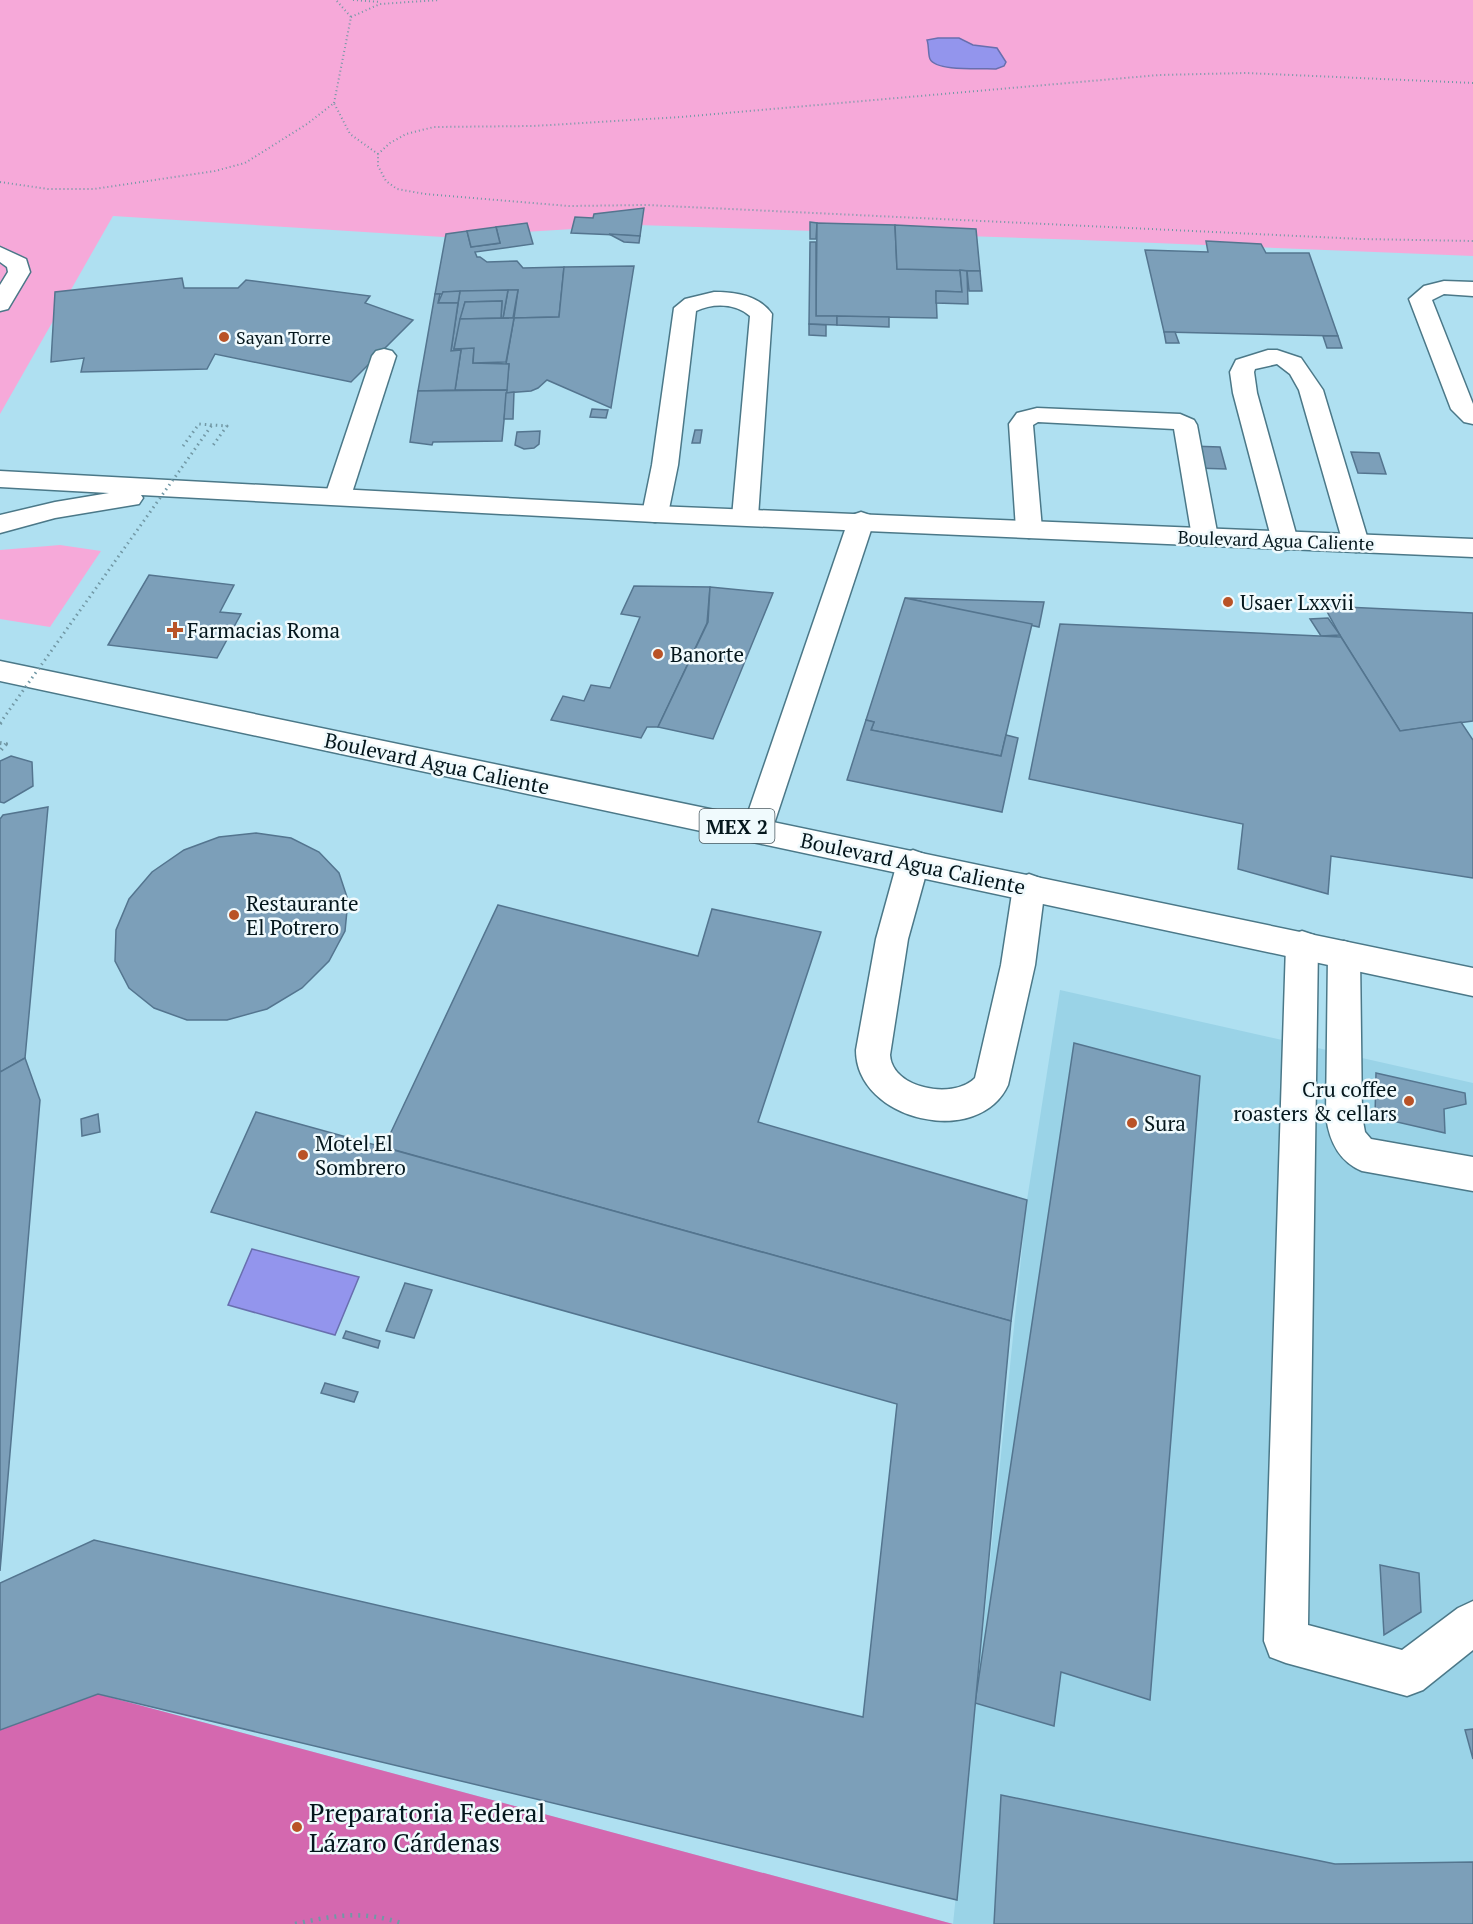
<svg xmlns="http://www.w3.org/2000/svg" width="1473" height="1924" font-family="'PT Serif',serif">
<style>
.built{fill:#9ad3e7}
.green{fill:#f6a9d9}
.forest{fill:#d468af}
.water{fill:#9395ed;stroke:#686fae;stroke-width:1.5}
.building{fill:#7c9fb9;stroke:#54758f;stroke-width:1.5}
.lines{fill:none;stroke-linecap:round;stroke-linejoin:round}
.minor-casing{stroke:#4b7888;stroke-width:3}
.major-casing{stroke:#4b7888;stroke-width:3}
.path-far3{stroke:#7298a5;stroke-width:2;stroke-dasharray:1 3;stroke-linecap:butt}
.path-far2{stroke:#7298a5;stroke-width:3;stroke-dasharray:1.5 4;stroke-linecap:butt}
.path-far1{stroke:#7298a5;stroke-width:4;stroke-dasharray:1.5 4.5;stroke-linecap:butt}
.path{stroke:#7298a5;stroke-width:4.5;stroke-dasharray:2 6;stroke-linecap:butt}
.minor{fill:#fff;fill-rule:evenodd}
.major{fill:#fff;fill-rule:evenodd}
.path-bridge-far1{stroke:#7298a5;stroke-width:3;stroke-dasharray:1.5 4;stroke-linecap:butt}
.path-bridge{stroke:#7298a5;stroke-width:4;stroke-dasharray:1.5 4.5;stroke-linecap:butt}
.poi-dot{fill:#b95327;stroke:#f0fafd;stroke-width:2}
.labels{text-anchor:middle;dominant-baseline:central;stroke-width:5;stroke-linejoin:round;paint-order:stroke}
.far-poi-label{font-size:18px;fill:#04161c;stroke:#f0fafd;text-anchor:start}
.far-street-label{font-size:18px;fill:#04161c;stroke:#f0fafd}
.shield{fill:#f0fafd;stroke:#4b5a60;stroke-width:1.5}
.shield-label{font-size:20px;font-weight:bold;fill:#04161c}
.poi-label{font-size:21px;fill:#04161c;stroke:#f0fafd;text-anchor:start}
.street-label{font-size:21px;fill:#04161c;stroke:#f0fafd}
.near-poi-label{font-size:26px;fill:#04161c;stroke:#f0fafd;text-anchor:start}
</style>
<rect width="100%" height="100%" fill="#afe0f1"/>
<path class="built" d="M1060,990L1473,1083V1924H0V1730L98,1694L953,1924L1027,1200Z"/>
<g class="green">
<path d="M0,0H1473V256L1082,240L638,225L443,237L113,216L0,414Z"/>
<path d="M60,545L101,551L50,627L0,619V550Z"/>
</g>
<path class="forest" d="M98,1694L953,1924H0V1730Z"/>
<g class="water">
<path d="M938,38H959L973,45L997,48L1006,62L1004,66L996,69C983,68 936,72 930,59C928,55 929,45 927,40Z"/>
<path d="M252,1249L359,1277L335,1335L228,1305Z"/>
</g>
<g class="building">
<path d="M644,208L640,236L571,233L575,217L593,218L594,214Z"/>
<path d="M810,222L817,223L816,239H810Z"/>
<path d="M527,223L533,244L475,252L477,257H480L487,262L517,261L523,268L564,267L559,317L514,318L518,290L443,292V294H435L446,234L467,231L471,247L500,243L496,227Z"/>
<path d="M817,223L895,225L897,269L960,270L962,292L936,291L937,318L816,316Z"/>
<path d="M895,225L976,229L980,271L897,269Z"/>
<path d="M496,227L500,243L471,247L467,231Z"/>
<path d="M609,234L640,236L639,243L624,242Z"/>
<path d="M1206,241L1261,244L1266,253H1309L1338,336L1164,332L1145,250L1208,252Z"/>
<path d="M810,242H816V316H837V325L809,324Z"/>
<path d="M634,266L611,408L547,380L538,388L531,391L506,393L509,364H506L514,318L559,317L564,267Z"/>
<path d="M960,270L967,271L968,304L936,303V291L962,292Z"/>
<path d="M967,271H980L982,291H969Z"/>
<path d="M182,278L184,288H238L246,280L370,296L365,303L413,320L351,382L215,354L207,369L81,372L84,358L51,362L55,292Z"/>
<path d="M508,290H518L513,318H503Z"/>
<path d="M508,290L503,318H501L502,301L465,302L454,349L474,348L473,363L509,364L507,390H455L461,350L451,351L460,291Z"/>
<path d="M460,291L458,303H438L443,292Z"/>
<path d="M435,294H440L438,303H458L451,351L461,350L455,390L418,391Z"/>
<path d="M502,301L501,318L460,319L465,302Z"/>
<path d="M837,316L889,317V327L837,325Z"/>
<path d="M514,318L506,362L473,363L474,348L454,349L460,319Z"/>
<path d="M809,324L826,325V336L809,335Z"/>
<path d="M1164,332H1175L1179,343H1166Z"/>
<path d="M1323,336H1338L1342,348H1327Z"/>
<path d="M507,390L502,441L433,442L432,445L410,442L418,391Z"/>
<path d="M514,392L513,419H504L506,393Z"/>
<path d="M592,409L608,410L606,418L590,417Z"/>
<path d="M695,430H702L700,443H692Z"/>
<path d="M540,431L539,444L534,448L524,449L515,445L517,432Z"/>
<path d="M1190,446L1220,447L1226,469L1195,468Z"/>
<path d="M1351,452L1379,453L1386,474L1358,473Z"/>
<path d="M149,575L234,585L220,612L241,614L217,658L108,645Z"/>
<path d="M634,586L710,587L707,623L658,727H647L641,738L551,720L563,696L584,701L591,685L610,688L640,617L621,614Z"/>
<path d="M710,587L773,593L713,739L658,727L708,622Z"/>
<path d="M905,598L1044,602L1039,627Z"/>
<path d="M905,598L1032,624L1001,756L871,730L874,722L866,720Z"/>
<path d="M1324,606L1473,613V721L1400,731L1341,637Z"/>
<path d="M1328,618L1340,635L1321,636L1310,619Z"/>
<path d="M1060,624L1341,637L1400,731L1461,722L1473,740V878L1331,856L1328,894L1238,869L1243,824L1029,779Z"/>
<path d="M866,720L874,722L871,730L1001,756L1006,735L1018,738L1002,812L847,780Z"/>
<path d="M11,756L32,762L33,786L4,803L0,802V761Z"/>
<path d="M48,807L25,1058L0,1072V819L3,815Z"/>
<path d="M256,833L291,838L319,852L339,873L348,900L345,931L329,961L302,988L267,1009L227,1020H187L154,1008L129,988L115,961L116,930L129,899L152,872L184,850L219,837Z"/>
<path d="M498,905L698,956L712,909L821,932L758,1122L1027,1200L1011,1321L384,1147Z"/>
<path d="M1074,1043L1200,1076L1150,1700L1061,1672L1054,1726L975,1703Z"/>
<path d="M25,1058L40,1100L0,1571V1072Z"/>
<path d="M1376,1073L1465,1093L1466,1104L1444,1109L1445,1133L1375,1117Z"/>
<path d="M256,1112L1011,1321L957,1900L98,1694L0,1730V1583L94,1540L863,1717L897,1404L211,1212Z"/>
<path d="M98,1114L100,1132L82,1136L81,1119Z"/>
<path d="M405,1283L432,1290L414,1338L386,1331Z"/>
<path d="M346,1331L380,1341L378,1348L343,1338Z"/>
<path d="M325,1383L358,1392L354,1402L321,1393Z"/>
<path d="M1380,1565L1419,1573L1421,1612L1384,1635Z"/>
<path d="M1473,1729V1759L1465,1730Z"/>
<path d="M1001,1795L1335,1864L1473,1862V1924H994Z"/>
</g>
<g class="lines">
<defs>
<g id="minor">
<path d="M0,247L26,259L30,272L8,309L0,311V285L8,272L7,267L0,262Z"/>
<path d="M1444,281L1473,282V296L1444,294L1432,300L1473,404V424L1464,422L1451,409L1409,299L1424,286Z"/>
<path d="M714,292C735,292 759,295 772,314L758,517L754,523L745,525L736,523L732,517L750,316C735,303 713,303 696,311L678,465L668,514L664,520L655,522L646,520L642,514L652,465L674,308L685,299Z"/>
<path d="M384,349L392,351L396,356L351,496L347,502L338,504L329,502L325,496L372,356L376,351Z"/>
<path d="M1268,350H1277L1301,358L1323,390L1369,543L1365,549L1356,552L1347,549L1343,543L1299,390L1290,374L1277,364L1255,369L1254,372L1257,393L1298,541L1294,547L1285,550L1276,547L1272,541L1233,393L1230,372L1236,360Z"/>
<path d="M1037,408L1180,414L1194,420L1197,425L1218,537L1214,543L1205,546L1196,543L1192,537L1174,429L1038,422L1033,425L1042,529L1038,535L1029,538L1020,535L1016,529L1009,424L1017,413Z"/>
<path d="M861,512L870,515L874,521L772,830L768,839L757,842L746,839L742,830L848,521L852,515Z"/>
<path d="M913,850L924,854L929,863L908,939L890,1055C892,1089 954,1100 975,1078L1001,965L1013,887L1018,878L1029,874L1040,878L1045,887L1035,965L1008,1085C979,1149 856,1121 856,1050L876,939L897,863L902,854Z"/>
<path d="M1302,931L1314,935L1318,945L1308,1625L1402,1650L1458,1608L1473,1601V1650L1423,1690L1407,1696L1286,1663L1270,1657L1264,1641L1286,945L1290,935Z"/>
<path d="M1344,941L1356,945L1360,955L1362,1116L1365,1132L1371,1139L1473,1157V1191L1362,1171C1338,1161 1329,1140 1326,1116L1328,955L1332,945Z"/>
</g>
<g id="major">
<path d="M0,471L655,506L1473,539V557L655,522L141,495L143,498L139,504L55,518L0,533V515L55,502L109,493L0,487Z"/>
<path d="M0,661L1473,968V996L0,681Z"/>
</g>
</defs>
<use href="#minor" class="minor-casing"/>
<use href="#major" class="major-casing"/>
<g class="path-far3">
<path d="M353,0L381,2"/>
<path d="M351,17L380,4L439,0"/>
<path d="M1473,83L1246,73L1159,75L681,117L533,126L434,127L406,134L390,143L378,154V166L386,181L397,189L425,194L569,206L646,205L1361,239L1473,241"/>
<path d="M334,103L351,17L336,0"/>
<path d="M0,182L48,189H94L215,171L245,163L307,124L334,103L350,134L378,154"/>
</g>
<path class="path-far2" d="M183,446L199,424L227,426L211,448"/>
<path class="path-far1" d="M0,743L6,744L0,751"/>
<path class="path" d="M295,1924C336,1915 363,1910 404,1924"/>
<use href="#minor" class="minor"/>
<use href="#major" class="major"/>
<path class="path-bridge-far1" d="M0,723L212,425"/>
<path class="path-bridge" d="M0,724L1,722"/>
</g>
<g class="poi-dot">
<circle cx="224" cy="337" r="6"/>
<circle cx="1228" cy="602" r="6"/>
<path d="M172 621h6v6h6v6h-6v6h-6v-6h-6v-6h6z"/>
<circle cx="658" cy="654" r="6"/>
<circle cx="234" cy="915" r="6"/>
<circle cx="1409" cy="1101" r="6"/>
<circle cx="1132" cy="1123" r="6"/>
<circle cx="303" cy="1155" r="6"/>
<circle cx="297" cy="1827" r="6"/>
</g>
<g class="labels">
<g class="far-poi-label">
<text x="236" y="337">Sayan Torre</text>
</g>
<g class="far-street-label">
<text transform="translate(1276 540) rotate(2)">Boulevard Agua Caliente</text>
</g>
<rect class="shield" x="699.5" y="809" width="75" height="34" rx="4.5"/>
<g class="shield-label">
<text x="737" y="826">MEX 2</text>
</g>
<g class="poi-label">
<text x="1240" y="602">Usaer Lxxvii</text>
<text x="187" y="630">Farmacias Roma</text>
<text x="670" y="654">Banorte</text>
<text x="246" y="903">Restaurante<tspan x="246" dy="24">El Potrero</tspan></text>
<text x="1397" y="1089" text-anchor="end">Cru coffee<tspan x="1397" dy="24">roasters &amp; cellars</tspan></text>
<text x="1144" y="1123">Sura</text>
<text x="315" y="1143">Motel El<tspan x="315" dy="24">Sombrero</tspan></text>
</g>
<g class="street-label">
<text transform="translate(437 763) rotate(12)">Boulevard Agua Caliente</text>
<text transform="translate(913 863) rotate(12)">Boulevard Agua Caliente</text>
</g>
<g class="near-poi-label">
<text x="309" y="1812">Preparatoria Federal<tspan x="309" dy="30">Lázaro Cárdenas</tspan></text>
</g>
</g>
</svg>
